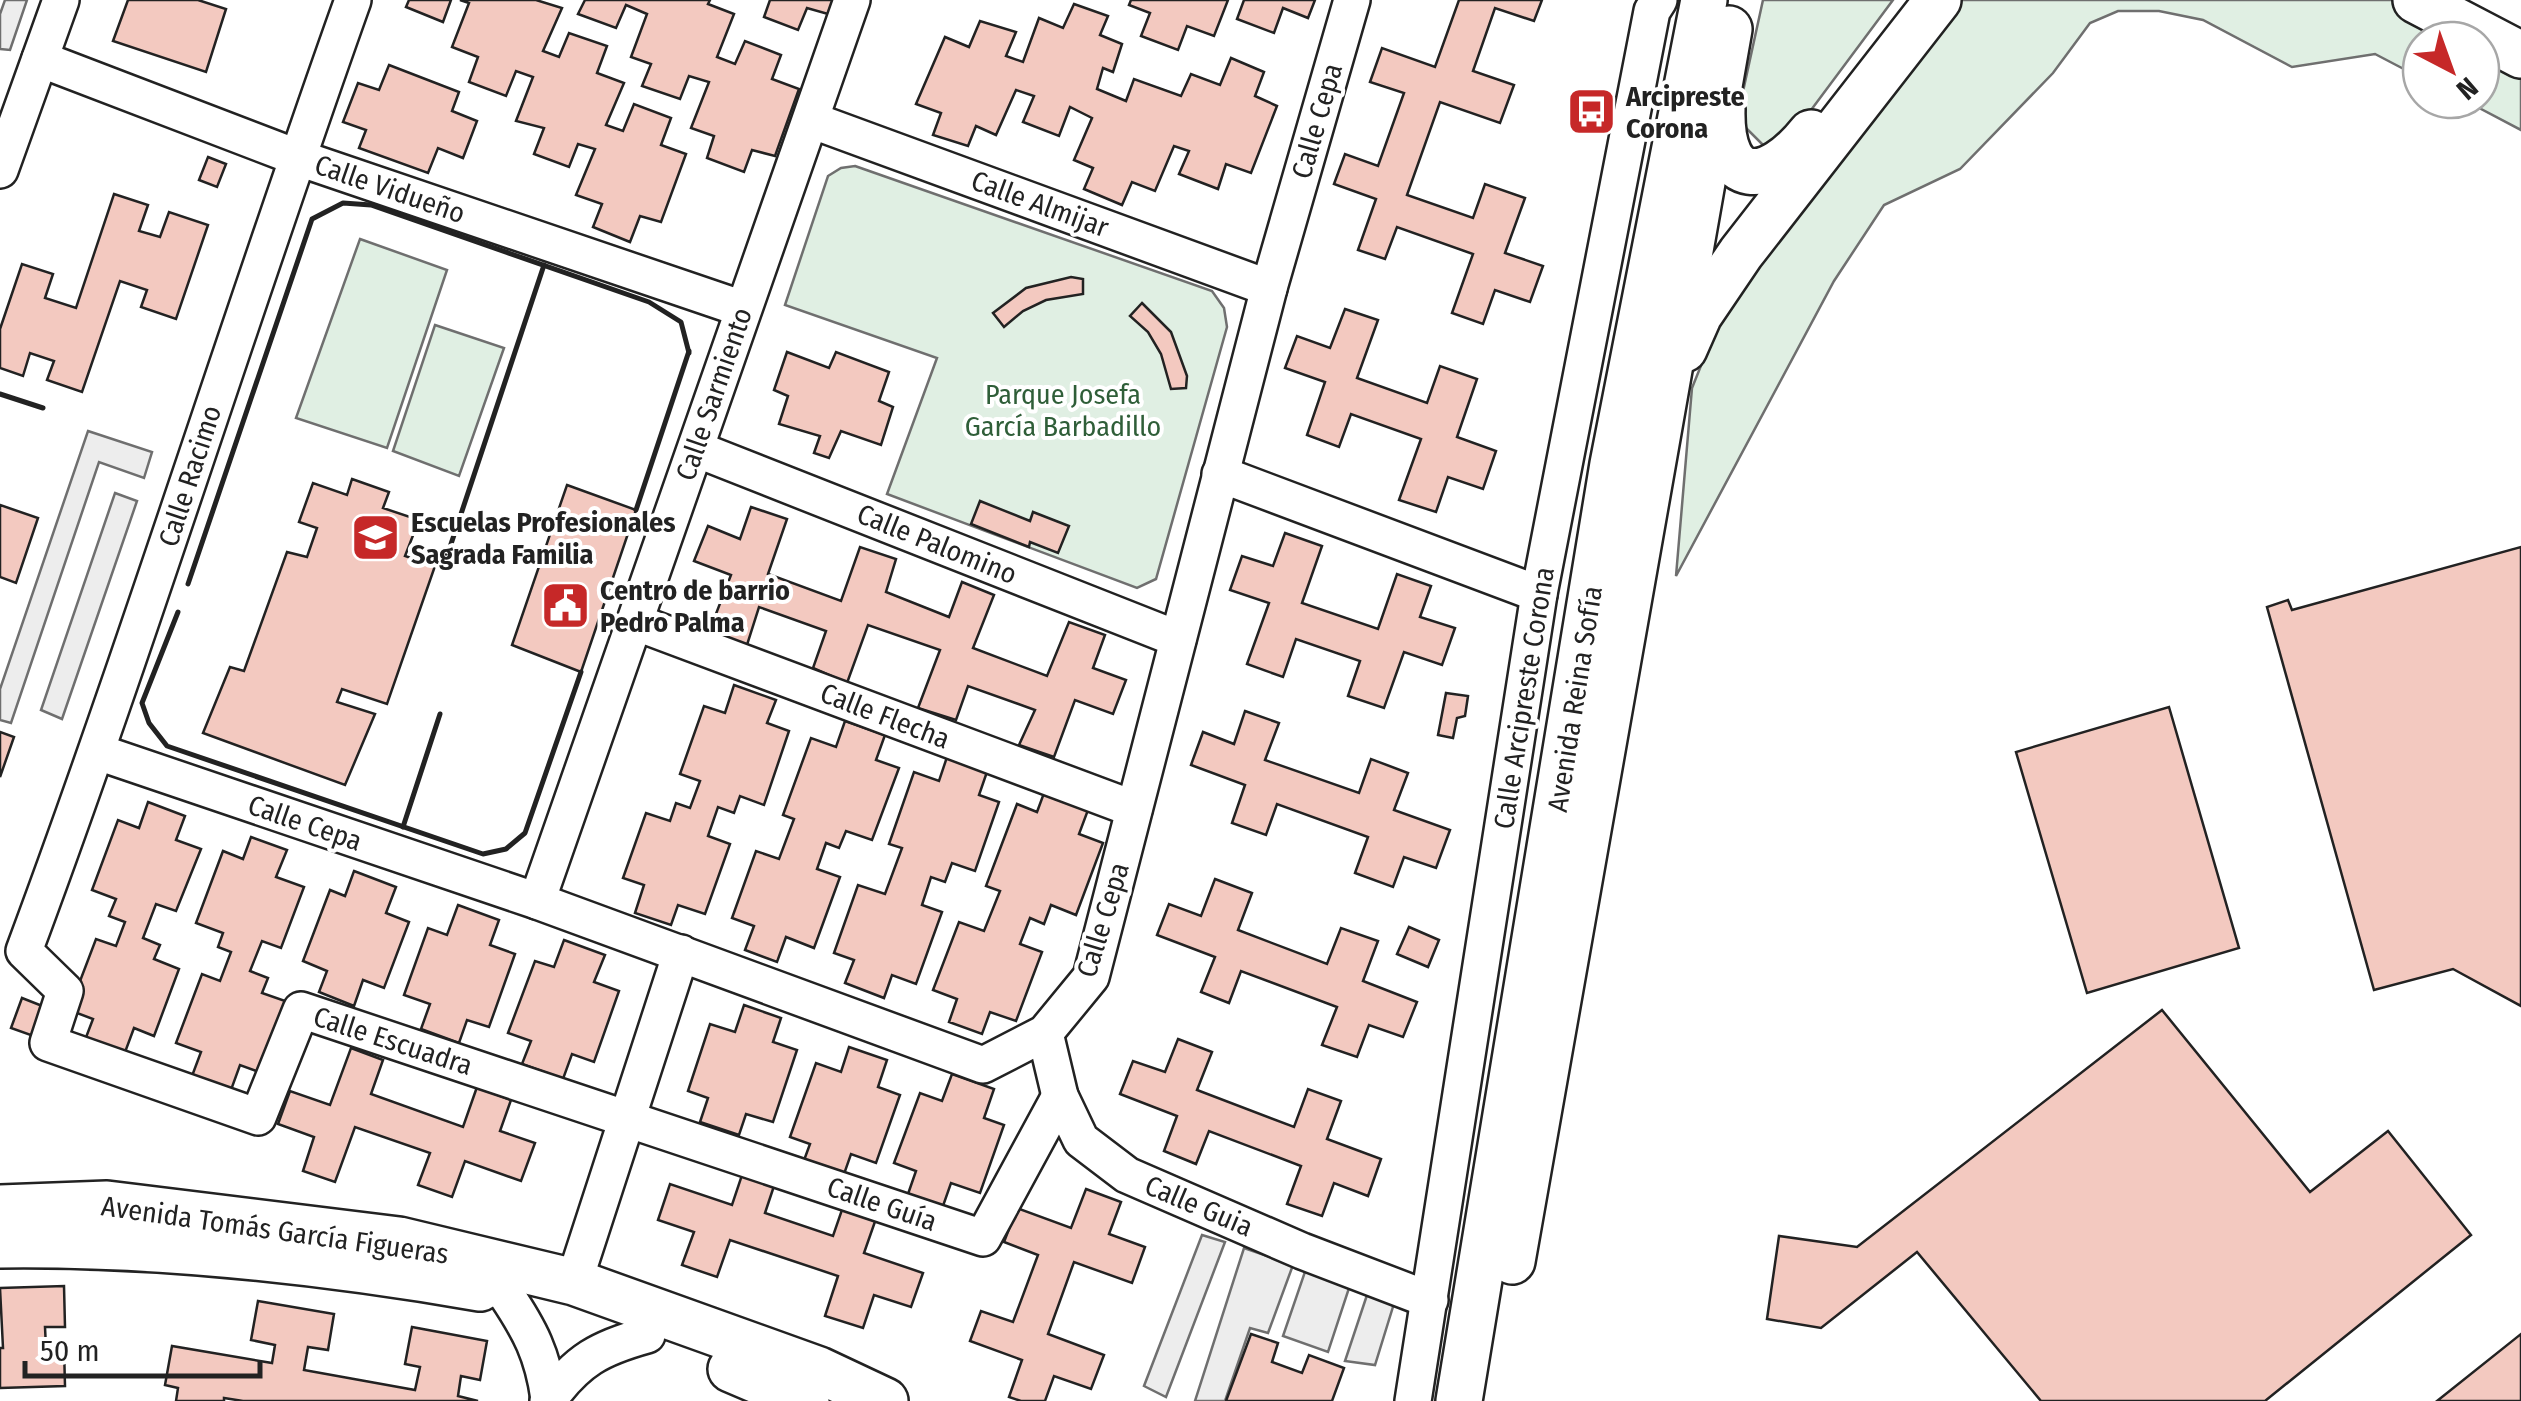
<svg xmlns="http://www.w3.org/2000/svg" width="2521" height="1401" font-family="'Fira Sans Condensed',sans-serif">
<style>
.green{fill:#e0efe3;stroke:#6f6f6f;stroke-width:2.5}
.parking{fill:#ededed;stroke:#6f6f6f;stroke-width:2.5}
.building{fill:#f3c9c0;stroke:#222;stroke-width:2.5}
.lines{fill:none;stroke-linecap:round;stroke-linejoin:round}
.minor-casing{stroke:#222;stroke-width:40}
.major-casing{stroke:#222;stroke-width:50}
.minor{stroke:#fff;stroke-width:35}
.major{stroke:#fff;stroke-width:45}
.wall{stroke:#222;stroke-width:5}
.labels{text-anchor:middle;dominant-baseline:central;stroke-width:8;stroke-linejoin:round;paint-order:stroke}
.poi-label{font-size:28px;font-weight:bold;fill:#222;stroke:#fff;text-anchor:start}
.street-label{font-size:28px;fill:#222;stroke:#fff}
.park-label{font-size:28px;fill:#2f5e38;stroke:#fff}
</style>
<rect width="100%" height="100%" fill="#fff"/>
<g class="green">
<path d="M1763,0H1893L1785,145L1769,151L1741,123L1742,96Z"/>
<path d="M1952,0H2422L2521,54V130L2464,100H2481V40H2421V78L2375,54L2292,67L2203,20L2159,11H2118L2090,23L2053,73L1960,169L1884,205L1834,281L1676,576L1692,388L1741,266Z"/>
<path d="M855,166L1212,291L1224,308L1227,327L1156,579L1137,588L887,494L937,358L785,305L828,176L841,168Z"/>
<path d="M360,239L447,270L387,448L296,418Z"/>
<path d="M435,325L504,348L459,476L393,451Z"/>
</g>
<g class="parking">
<path d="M5,0H27L10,50L0,49V14Z"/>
<path d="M88,431L152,452L144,478L99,462L11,723L0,720V689Z"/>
<path d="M115,493L137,501L62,719L41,710Z"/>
<path d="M1202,1235L1225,1242L1166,1397L1144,1386Z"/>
<path d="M1244,1248L1293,1265L1268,1333L1250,1328L1225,1401H1195Z"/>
<path d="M1308,1263L1352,1279L1328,1352L1283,1336Z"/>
<path d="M1370,1286L1396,1297L1375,1365L1345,1361Z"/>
</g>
<g class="building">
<path d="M128,0H198L226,9L206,72L113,41Z"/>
<path d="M409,0H451L443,22L406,7Z"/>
<path d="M460,0H536L562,8L543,51L559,57L569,33L607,46L597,73L624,83L606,125L623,131L634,104L671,118L661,145L686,154L661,222L640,216L630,242L593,227L602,204L576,195L595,149L578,144L569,167L534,154L544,128L516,121L533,77L516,71L506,96L469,82L478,57L452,47L469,3Z"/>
<path d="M585,0H710L708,4L734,14L717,57L735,64L745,41L781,55L772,79L799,89L775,156L752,150L744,172L707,158L714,136L691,128L709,82L689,76L680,99L642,86L651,64L631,57L647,14L626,5L616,28L578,14Z"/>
<path d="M770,0H833L828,14L807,8L798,30L764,17Z"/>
<path d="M1131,0H1228L1214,36L1187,26L1178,50L1141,36L1150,13L1129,5Z"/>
<path d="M1244,0H1315L1308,18L1283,8L1274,33L1237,19Z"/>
<path d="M1459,0H1542L1534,21L1495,8L1473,71L1514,85L1500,123L1440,102L1407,195L1473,218L1485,184L1525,198L1505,253L1543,266L1530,302L1495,290L1483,324L1452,313L1473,254L1397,227L1385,259L1358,250L1376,199L1334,184L1345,154L1378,166L1404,93L1370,82L1382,48L1435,67Z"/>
<path d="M1074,4L1108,16L1100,35L1122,44L1113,72L1103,68L1097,89L1126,101L1134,79L1181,96L1191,74L1220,85L1231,58L1264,72L1255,96L1277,106L1251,173L1226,164L1218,189L1179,174L1189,151L1174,146L1155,191L1132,182L1122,205L1084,189L1093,168L1074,160L1092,118L1070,107L1059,136L1023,122L1034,96L1016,90L996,135L976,126L968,146L933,135L941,113L916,104L945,37L969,47L980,21L1016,32L1006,56L1023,62L1039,18L1063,28Z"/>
<path d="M389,65L459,92L452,111L477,121L463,158L438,148L428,173L359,148L366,130L343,122L358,83L379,90Z"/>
<path d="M208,157L226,164L217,187L199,180Z"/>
<path d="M114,194L148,205L139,231L160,237L169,212L208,225L176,319L141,307L147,290L120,281L82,392L47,380L54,361L30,353L23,376L0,368V329L22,264L53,274L45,298L76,308Z"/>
<path d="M1071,277L1083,279V294L1046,300L1023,311L1004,327L993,313L1026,288Z"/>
<path d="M1142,303L1171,332L1187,376L1186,388L1171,389L1161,354L1148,332L1130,316Z"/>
<path d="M1345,309L1378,320L1357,378L1427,403L1440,366L1477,379L1457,437L1496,451L1483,489L1448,477L1436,512L1399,500L1421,439L1351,414L1339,447L1307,435L1325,382L1285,368L1297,336L1330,348Z"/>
<path d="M787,352L829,368L836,352L889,372L879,401L893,407L881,445L841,431L829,458L814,453L820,436L779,424L788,396L774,390Z"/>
<path d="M352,479L389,492L383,508L419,520L405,556L435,566L387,704L342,689L337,702L375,714L345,785L203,733L230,667L244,671L287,552L307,557L317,528L299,522L313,483L347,495Z"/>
<path d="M567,485L636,510L581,672L512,645Z"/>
<path d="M980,501L1030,521L1033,512L1069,526L1058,553L1030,542L1029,547L971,524Z"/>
<path d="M0,505L38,518L16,583L0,577Z"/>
<path d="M751,507L787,519L768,574L841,601L860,547L896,559L886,592L949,617L962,582L994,595L973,648L1047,676L1069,622L1105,635L1093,668L1126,680L1113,714L1075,700L1054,757L1019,745L1035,710L968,686L956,720L918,708L940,650L868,625L847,683L813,668L826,631L759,607L747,645L709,632L731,575L694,561L708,526L740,539Z"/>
<path d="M1285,533L1322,546L1302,603L1378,629L1397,574L1431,586L1420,617L1455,628L1442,665L1404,652L1384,708L1348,696L1360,661L1296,639L1283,677L1247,664L1269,603L1230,590L1242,556L1273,566Z"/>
<path d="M2521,547V1006L2453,969L2374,990L2267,607L2288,600L2292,610Z"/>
<path d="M734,685L776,700L767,723L789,731L764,805L740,796L734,813L718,807L708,836L730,844L705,914L678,905L671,925L635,913L644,885L623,878L646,813L670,821L676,803L690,808L700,781L680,774L704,706L725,713Z"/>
<path d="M1446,693L1468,696L1465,716L1457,718L1453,738L1438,735Z"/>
<path d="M2169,707L2239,948L2087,993L2016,752Z"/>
<path d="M1245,711L1279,723L1265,760L1359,793L1371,759L1408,773L1394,810L1450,830L1436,868L1404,857L1393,887L1355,873L1368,837L1277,804L1266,835L1232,823L1245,785L1191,765L1203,732L1234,744Z"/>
<path d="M845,721L885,735L876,760L899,768L872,840L846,831L839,848L826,843L817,869L840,877L814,948L786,937L777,962L745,950L754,926L732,918L756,851L779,859L794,819L783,815L811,738L836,747Z"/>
<path d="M0,732L14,737L0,777Z"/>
<path d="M948,754L988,769L979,795L999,802L975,871L952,863L945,882L931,877L922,905L942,912L916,984L892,975L884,998L845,983L854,960L834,953L858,885L885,894L902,848L889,844L914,772L939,781Z"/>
<path d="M1044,793L1088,810L1079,834L1103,843L1076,915L1051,905L1044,924L1030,918L1020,944L1042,952L1016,1021L990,1012L982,1034L949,1022L957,999L933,990L959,922L984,931L1000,891L986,886L1017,804L1037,812Z"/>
<path d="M148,802L185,816L176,840L201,849L176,911L156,904L143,938L160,945L154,959L179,969L154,1036L134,1028L124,1055L85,1040L93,1019L69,1010L96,939L116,946L125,922L109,916L116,899L92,890L118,820L139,828Z"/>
<path d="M251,837L287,850L276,877L304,887L281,948L262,941L250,971L268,978L262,993L288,1002L262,1073L240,1065L231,1090L192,1076L201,1052L176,1043L202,974L220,981L231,952L218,947L223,933L196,923L223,851L243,859Z"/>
<path d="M354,871L396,887L386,913L409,922L384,988L363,980L354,1006L319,992L327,971L303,961L330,890L345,896Z"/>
<path d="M1215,879L1252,893L1238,930L1327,964L1341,928L1378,941L1363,981L1417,1002L1403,1037L1369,1025L1357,1057L1322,1045L1337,1007L1241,971L1229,1003L1201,992L1215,957L1157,935L1169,904L1201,916Z"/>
<path d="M458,905L499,920L490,945L515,954L489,1027L467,1020L459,1043L421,1029L430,1004L404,995L428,928L447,935Z"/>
<path d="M1409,927L1439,940L1428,967L1397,954Z"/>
<path d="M564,940L605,955L594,982L619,991L594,1062L572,1054L563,1079L522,1064L531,1041L508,1033L535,961L554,967Z"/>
<path d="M22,998L50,1009L39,1038L11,1028Z"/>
<path d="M744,1005L781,1018L773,1042L797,1050L773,1122L746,1114L739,1135L700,1122L708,1098L688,1091L710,1024L735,1032Z"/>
<path d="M2162,1010L2310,1192L2388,1131L2471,1235L2265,1401H2041L1917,1252L1821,1328L1767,1319L1779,1236L1857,1247Z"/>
<path d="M1178,1039L1212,1052L1197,1090L1294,1127L1308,1089L1341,1101L1327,1139L1381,1159L1368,1196L1334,1183L1322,1216L1287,1204L1301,1166L1209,1131L1196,1164L1164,1151L1177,1116L1120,1094L1133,1061L1165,1072Z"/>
<path d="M849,1047L887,1060L878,1087L900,1095L876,1163L851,1154L843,1177L803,1163L810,1144L790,1137L816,1063L841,1072Z"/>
<path d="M351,1048L383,1060L371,1094L463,1127L477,1087L511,1100L500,1131L535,1143L521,1181L465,1161L452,1197L418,1185L430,1153L355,1127L335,1182L303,1171L314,1137L278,1124L290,1091L330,1105Z"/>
<path d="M952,1074L994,1089L984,1118L1004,1125L980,1193L951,1183L943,1206L908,1194L916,1171L894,1163L920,1093L942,1101Z"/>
<path d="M744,1169L776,1180L765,1213L833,1236L845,1201L878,1213L864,1253L923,1273L911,1307L874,1295L863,1328L825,1316L838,1276L730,1240L717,1277L682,1265L694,1232L658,1220L670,1184L732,1205Z"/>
<path d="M1086,1189L1121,1202L1109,1234L1145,1247L1132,1283L1074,1262L1048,1334L1104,1355L1091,1389L1054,1376L1045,1401H1021L1009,1397L1022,1360L970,1341L981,1311L1013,1322L1038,1255L1004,1242L1017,1208L1071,1228Z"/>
<path d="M64,1286L65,1327H45L46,1348H64L65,1386L0,1388V1348H3L0,1288Z"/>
<path d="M258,1301L334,1314L328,1350L308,1347L304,1370L415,1390L420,1367L405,1364L412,1327L487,1341L480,1380L461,1376L458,1396L478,1401H243L224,1398V1401H176L178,1388L165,1385L172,1346L272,1363L275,1345L251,1340Z"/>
<path d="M1251,1334L1278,1343L1272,1362L1302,1373L1309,1355L1344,1368L1332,1401H1226Z"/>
<path d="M2521,1334V1401H2437Z"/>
</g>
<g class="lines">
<defs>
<g id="minor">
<path d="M353,0C240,316 141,637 24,951L65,991L48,1043L258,1117L301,1010L983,1238L1060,1096"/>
<path d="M40,59L296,157L743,309"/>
<path d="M811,120L1269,288"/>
<path d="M0,170L61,0"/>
<path d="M696,449L1178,639"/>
<path d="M1220,474L1539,594"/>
<path d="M635,622L1134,809"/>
<path d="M98,752L537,901L983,1065L1045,1033L1091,977L1269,288L1352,0"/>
<path d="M537,901L852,0"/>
<path d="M1045,1033L1060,1096L1081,1140L1127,1175L1302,1251L1430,1300"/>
<path d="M574,1282L681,953"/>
<path d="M505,1293C530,1330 543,1355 549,1399"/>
<path d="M548,1401C577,1360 600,1348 647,1335"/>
<path d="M1413,1401L1539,594L1652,11L1659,0"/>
</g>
<g id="major">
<path d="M2416,0L2521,55"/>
<path d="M1722,109C1720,189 1768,187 1811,133"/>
<path d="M1684,349L1699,315L1741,253L1938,0"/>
<path d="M0,1208L107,1204L399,1240L574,1282L819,1370L885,1401"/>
<path d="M0,1245C160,1243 323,1261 480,1288"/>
<path d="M1512,1261L1729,29"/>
<path d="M731,1369L806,1401"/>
<path d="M1459,1401L1613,464L1704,0"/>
</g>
</defs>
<use href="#minor" class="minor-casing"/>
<use href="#major" class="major-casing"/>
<use href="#minor" class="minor"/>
<use href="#major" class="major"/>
<g class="wall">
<path d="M0,394L43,408"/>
<path d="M636,510L689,351"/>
<path d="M445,562L544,265"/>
<path d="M188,584L312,219L343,203L371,205L649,302L681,322L689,353"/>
<path d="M178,612L142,703L149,723L167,746L483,854L506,849L525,833L581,672"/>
<path d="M403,827L440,714"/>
</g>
</g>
<defs>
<symbol id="bus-square" viewBox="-11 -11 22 22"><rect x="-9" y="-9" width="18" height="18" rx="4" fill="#c62828" stroke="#fff"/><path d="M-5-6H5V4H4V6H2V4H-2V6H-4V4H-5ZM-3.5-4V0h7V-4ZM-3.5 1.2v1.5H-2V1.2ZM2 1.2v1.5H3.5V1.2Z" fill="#fff"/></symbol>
<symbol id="school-square" viewBox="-11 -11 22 22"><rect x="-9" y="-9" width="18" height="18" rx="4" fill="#c62828" stroke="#fff"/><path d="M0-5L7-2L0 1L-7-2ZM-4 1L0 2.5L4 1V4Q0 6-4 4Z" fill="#fff"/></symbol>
<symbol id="civic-square" viewBox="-11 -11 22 22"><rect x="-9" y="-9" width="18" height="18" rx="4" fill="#c62828" stroke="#fff"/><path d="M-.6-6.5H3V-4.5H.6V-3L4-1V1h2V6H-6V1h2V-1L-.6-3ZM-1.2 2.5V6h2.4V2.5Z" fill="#fff"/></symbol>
</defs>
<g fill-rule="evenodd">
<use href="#bus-square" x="1564" y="84" width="55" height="55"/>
<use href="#school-square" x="348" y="510" width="55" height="55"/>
<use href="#civic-square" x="538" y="578" width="55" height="55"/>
</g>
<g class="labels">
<g class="poi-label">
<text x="1626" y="96">Arcipreste<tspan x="1626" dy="32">Corona</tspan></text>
<text x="411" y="522">Escuelas Profesionales<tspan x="411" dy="32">Sagrada Familia</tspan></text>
<text x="600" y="590">Centro de barrio<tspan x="600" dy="32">Pedro Palma</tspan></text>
</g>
<g class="street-label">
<text transform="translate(1317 121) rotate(-74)">Calle Cepa</text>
<text transform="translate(390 189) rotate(19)">Calle Vidueño</text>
<text transform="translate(1040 204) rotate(20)">Calle Almijar</text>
<text transform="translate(714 394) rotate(-71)">Calle Sarmiento</text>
<text transform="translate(190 476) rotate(-72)">Calle Racimo</text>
<text transform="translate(937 544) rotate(22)">Calle Palomino</text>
<text transform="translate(1524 698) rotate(-81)">Calle Arcipreste Corona</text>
<text transform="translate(1575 699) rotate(-81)">Avenida Reina Sofía</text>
<text transform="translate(885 716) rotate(21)">Calle Flecha</text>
<text transform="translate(305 823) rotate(19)">Calle Cepa</text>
<text transform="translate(1103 920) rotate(-73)">Calle Cepa</text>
<text transform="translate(393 1041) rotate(18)">Calle Escuadra</text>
<text transform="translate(882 1204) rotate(19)">Calle Guía</text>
<text transform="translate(1199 1206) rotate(23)">Calle Guia</text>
<text transform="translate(275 1230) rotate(8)">Avenida Tomás García Figueras</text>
</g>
<g class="park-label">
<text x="1063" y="394">Parque Josefa<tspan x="1063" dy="32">García Barbadillo</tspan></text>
</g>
</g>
<g transform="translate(2451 70) rotate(139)"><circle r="48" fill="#ffffff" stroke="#a7a7a7" stroke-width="2.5"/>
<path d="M0-8L18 38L0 25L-18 38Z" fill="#c62828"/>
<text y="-15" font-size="28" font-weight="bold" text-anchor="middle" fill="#222222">N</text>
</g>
<path d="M25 1361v15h235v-15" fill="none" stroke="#222222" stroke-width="5"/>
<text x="40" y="1361" font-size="30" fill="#222222" stroke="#ffffff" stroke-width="8" paint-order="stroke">50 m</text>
</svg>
